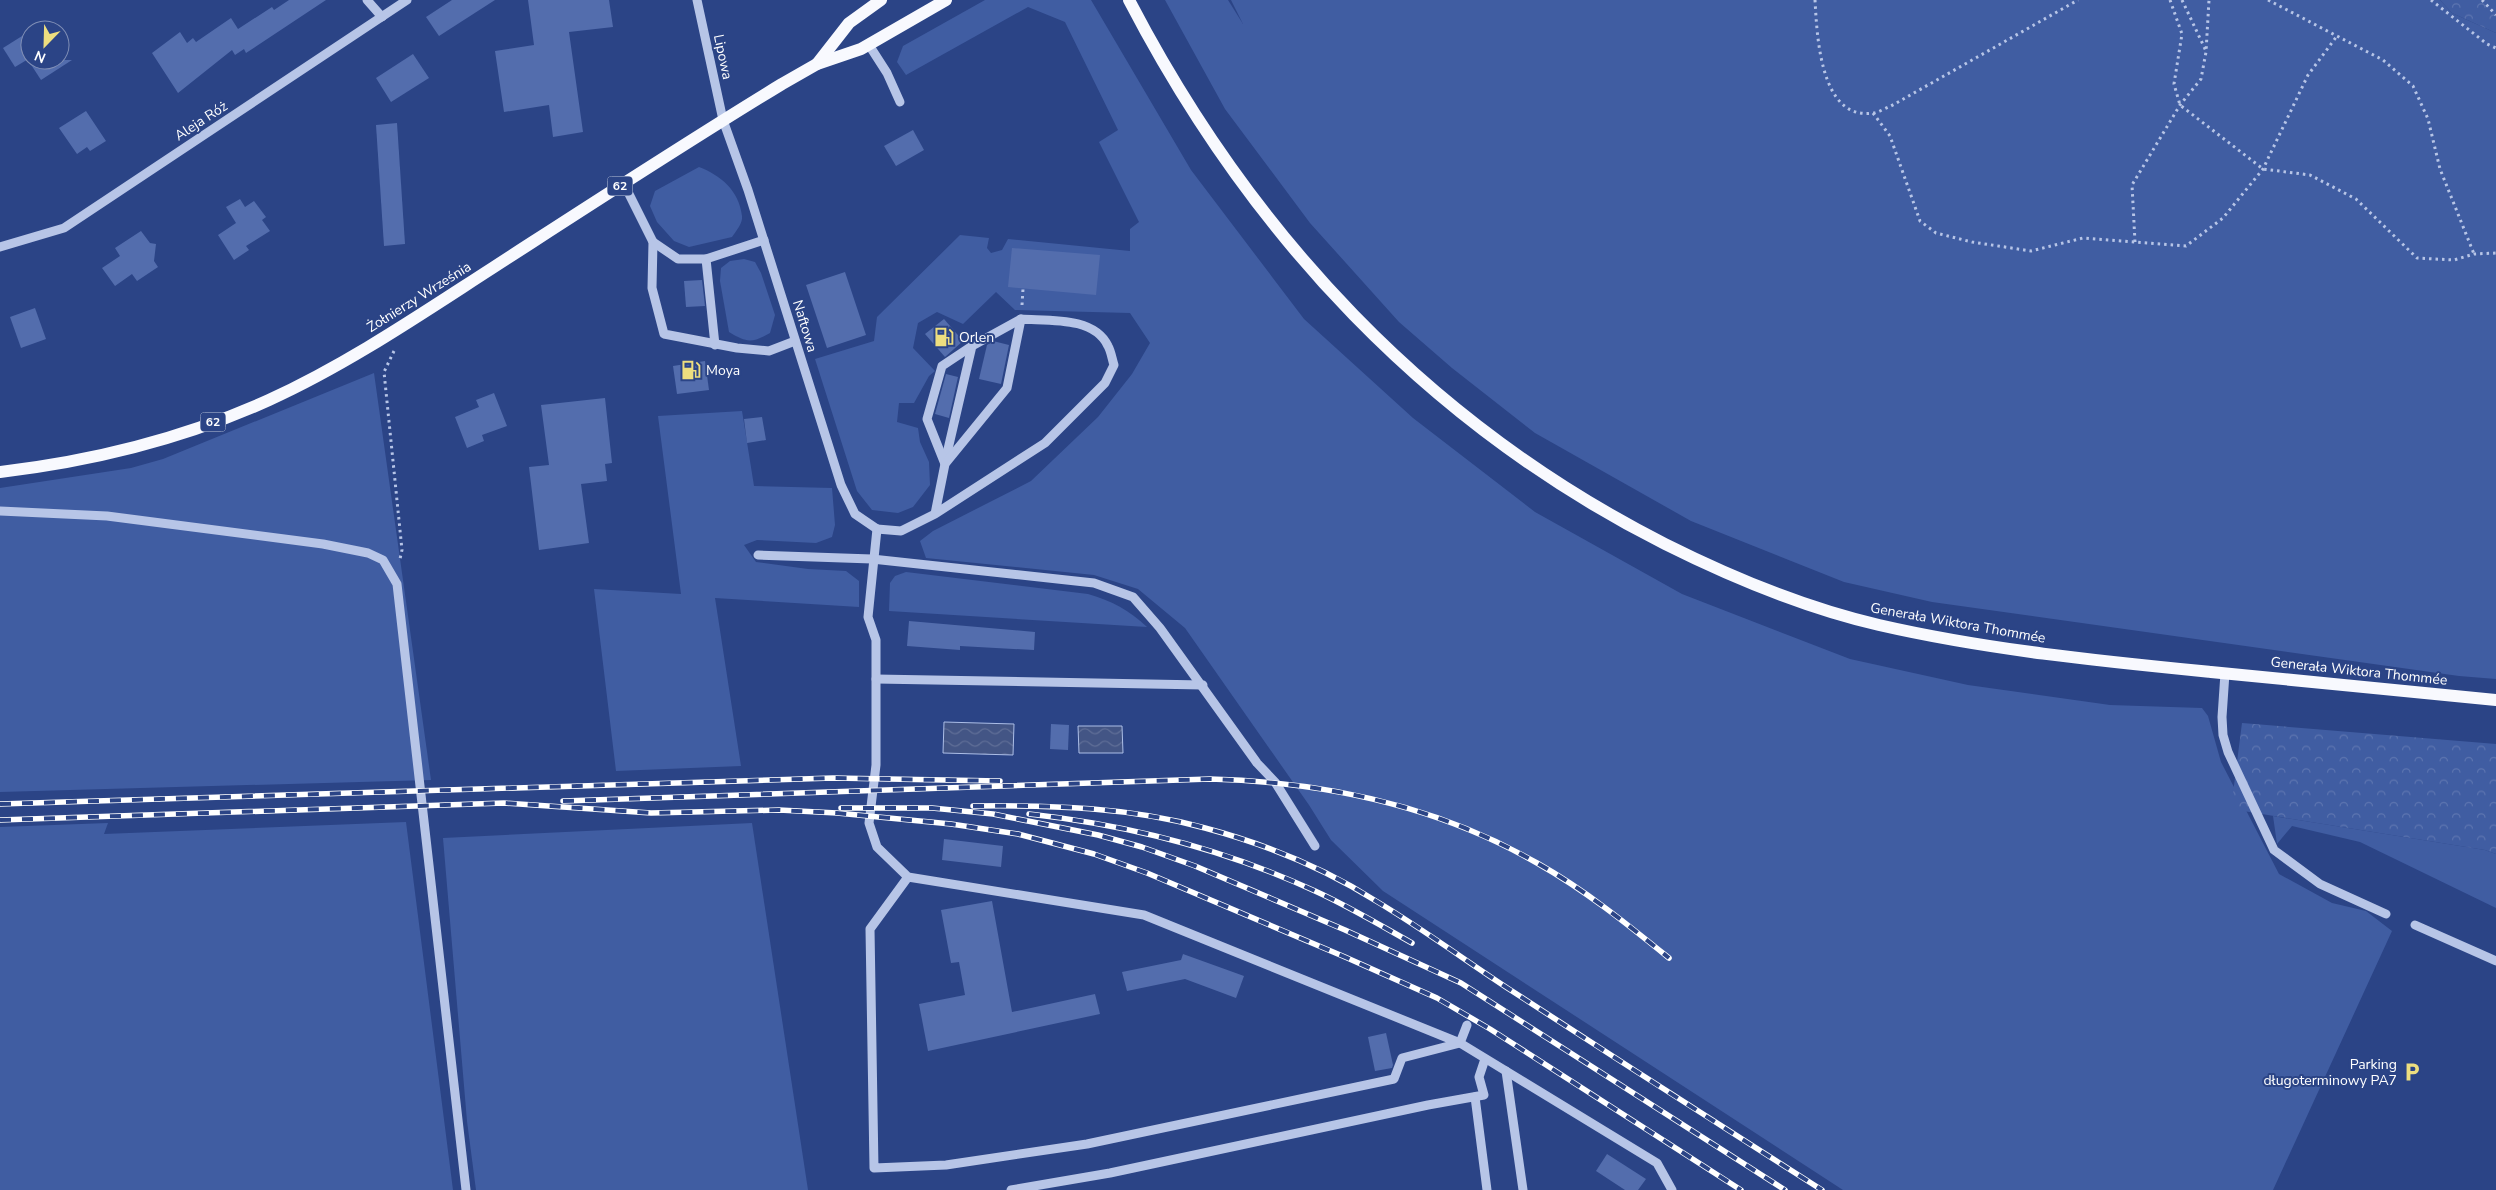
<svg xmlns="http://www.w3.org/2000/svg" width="2496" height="1190" font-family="'Nunito Sans',sans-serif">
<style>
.grass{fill:#405da2}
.forest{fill:url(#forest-crowns)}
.water{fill:url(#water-waves);stroke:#acbee7}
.building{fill:#536dad}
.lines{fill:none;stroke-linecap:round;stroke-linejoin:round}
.path{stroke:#b7c5e7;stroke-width:3;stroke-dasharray:2.5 4;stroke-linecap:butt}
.minor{stroke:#b7c5e7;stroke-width:9}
.major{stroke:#f8f9fe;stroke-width:12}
.rail-casing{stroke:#fff;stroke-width:5.5}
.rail{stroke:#2b4486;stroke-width:4;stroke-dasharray:11;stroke-linecap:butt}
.labels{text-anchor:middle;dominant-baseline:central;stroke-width:4;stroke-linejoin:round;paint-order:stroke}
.shield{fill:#2b4486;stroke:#bfc7db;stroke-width:1}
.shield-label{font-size:12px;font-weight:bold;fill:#fff}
.street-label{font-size:14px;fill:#fff;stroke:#2b4486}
.poi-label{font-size:14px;fill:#fff;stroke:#2b4486;text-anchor:start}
</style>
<defs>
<pattern id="forest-crowns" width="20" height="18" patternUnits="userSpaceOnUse" patternTransform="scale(1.25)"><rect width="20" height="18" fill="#405da2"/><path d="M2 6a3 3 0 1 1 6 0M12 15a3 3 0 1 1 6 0" fill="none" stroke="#5d75b0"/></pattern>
<pattern id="water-waves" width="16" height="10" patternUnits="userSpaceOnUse" patternTransform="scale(1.25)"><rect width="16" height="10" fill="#435585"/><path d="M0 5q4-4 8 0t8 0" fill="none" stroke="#5f6e97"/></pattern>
</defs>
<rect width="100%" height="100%" fill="#2b4486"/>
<g class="grass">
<path d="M985,0H1091L1191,170L1304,319L1413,418L1535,512L1682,594L1850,659L1968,685L2110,705L2202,708L2208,716L2221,762L2279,874L2332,903L2366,911L2392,931L2273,1190H1843L1383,891L1331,840L1309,805L1185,628L1138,589L1094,575L926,558L920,541L933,531L1031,481L1098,417L1132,374L1150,343L1130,313L1015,310L996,292L963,324L937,312L918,323L913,348L935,371L929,376L914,403H899L897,422L918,428L920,442L929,462L930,485L913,507L898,513L872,510L857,491L815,359L874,341L877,317L960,235L989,238L987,248L991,253L1002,250L1008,239L1130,251V229L1139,222L1099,142L1118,130L1065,22L1028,7L906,75L897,62L903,46Z"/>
<path d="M1165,0H1228L1243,24L1231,0H2440L2452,13L2496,33V679L2459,676L1932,602L1844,582L1691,521L1535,433L1452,368L1399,322L1310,223L1225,109Z"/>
<path d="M699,167C720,175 739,190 742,216C743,223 736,231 732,237L689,247L674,241L657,222L650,206L655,191Z"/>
<path d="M744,259L755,262L761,273L775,315L770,333C752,343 747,343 729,332L720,281L721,268L730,261Z"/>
<path d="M374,373L431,780L0,792V488L131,468L163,459Z"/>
<path d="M742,411L754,486L832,488L835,525L832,537L816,543L757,540L744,545L756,562L808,569L846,571L859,581V607L715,598L741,766L616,771L594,589L681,594L658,416Z"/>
<path d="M906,572L1088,594C1112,601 1129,610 1147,627L889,611L890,583L895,576Z"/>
<path d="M2273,816L2485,850L2496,854V908L2360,842L2292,826L2277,844Z"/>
<path d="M406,822L453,1190H0V827L108,823L104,834Z"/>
<path d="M752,823L808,1190H476L467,1121L443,838Z"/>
</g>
<g class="forest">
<path d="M2440,0H2496V33L2452,13Z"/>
<path d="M2242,723L2496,744V854L2485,850L2231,809Z"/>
</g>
<g class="water">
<path d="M944,722L1014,724L1013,755L943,753Z"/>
<path d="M1078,726H1122L1123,753H1079Z"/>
</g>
<g class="building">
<path d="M289,0H326L246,53L244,49L235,55L232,50L178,93L152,53L180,32L187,43L193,38L196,42L231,18L238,29L272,7L274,10Z"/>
<path d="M452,0H495L439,36L426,17Z"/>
<path d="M528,0H609L613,27L569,32L583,132L553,137L549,105L504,112L495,51L534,45Z"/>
<path d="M45,21L50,30H31L36,27Z"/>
<path d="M30,31V58L15,67L3,48Z"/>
<path d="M413,54L429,78L391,102L376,78Z"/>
<path d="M28,60H72L41,80Z"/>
<path d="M86,111L106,141L90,151L87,147L77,154L59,128Z"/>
<path d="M397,123L405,244L384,246L376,125Z"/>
<path d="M913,130L924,150L896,166L884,146Z"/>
<path d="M240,199L245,207L254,201L266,217L262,220L270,231L246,246L249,250L234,260L218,235L236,223L226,207Z"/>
<path d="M141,231L150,243L156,244L154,261L158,267L137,281L132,274L115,286L102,268L120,256L115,248Z"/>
<path d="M1012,248L1100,255L1096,295L1008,287Z"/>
<path d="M845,272L866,335L827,348L806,285Z"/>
<path d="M702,280L705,306L686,307L684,281Z"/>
<path d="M35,308L46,339L21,348L10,317Z"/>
<path d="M944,319L963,341L945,357L925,334Z"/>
<path d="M993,341L1009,345L1001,384L979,379L987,345Z"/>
<path d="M705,361L709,390L677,394L673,366Z"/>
<path d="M946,374L958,377L949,418L935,414Z"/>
<path d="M494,393L507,426L482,435L484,441L467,448L455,417L479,407L476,400Z"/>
<path d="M605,398L612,463L605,464L607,481L581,484L589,543L539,550L529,467L549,465L541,405Z"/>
<path d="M762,417L766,440L747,443L744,419Z"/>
<path d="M909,621L1035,632L1034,650L960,646V650L907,646Z"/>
<path d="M1051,724L1069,725L1068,750L1050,749Z"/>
<path d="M944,839L1003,846L1001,867L942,860Z"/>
<path d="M992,901L1012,1012L1095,994L1100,1014L928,1051L919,1004L965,995L959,962L951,963L941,910Z"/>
<path d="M1183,954L1244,976L1236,998L1185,979L1127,991L1122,972L1181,960Z"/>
<path d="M1386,1033L1393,1065L1392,1068L1375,1071L1368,1037Z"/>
<path d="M1607,1154L1646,1179L1638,1190H1625L1596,1171Z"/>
</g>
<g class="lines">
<g class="path">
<path d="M1815,0C1817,35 1820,121 1873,113C1878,113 1885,108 1891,106L2078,0"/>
<path d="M2170,0L2182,34L2174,84L2180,105L2263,169L2310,175L2356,199L2417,258L2454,260L2474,254L2496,253"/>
<path d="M2182,0L2206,51"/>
<path d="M2268,0L2383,60L2413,86L2428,119L2440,169L2474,254"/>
<path d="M2431,0L2487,44L2496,48"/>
<path d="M2482,0L2496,15"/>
<path d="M1873,113L1890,136L1920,221L1936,233L1972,242L2031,251L2083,238L2186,246L2223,218L2263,169L2308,75L2337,36"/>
<path d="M2135,242L2132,185L2180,105L2201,79L2206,52L2209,0"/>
<path d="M1022,305L1023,289"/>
<path d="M394,351L384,372L402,550L400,559"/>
</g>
<g class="minor">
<path d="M367,0L382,17"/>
<path d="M697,0L723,120L748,190L841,485L855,514L877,529"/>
<path d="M869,45L887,73L900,102"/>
<path d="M624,184L653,242L652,288L664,334L737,348L769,351L795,341"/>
<path d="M653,242L678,259H706L764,240"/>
<path d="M0,247L64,228L407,0"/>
<path d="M706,259L715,345"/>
<path d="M945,462L972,346L1021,319"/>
<path d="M945,464L927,419L942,366L972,346"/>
<path d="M0,511L107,516L323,544L368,553L383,560L397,584L466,1190"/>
<path d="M877,529L868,617L876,640V765L869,823L877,847L908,877L1144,915L1460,1043L1402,1058L1394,1079L1087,1144L946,1165L874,1168L870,929L908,877"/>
<path d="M877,529L901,531L935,514L1045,443L1105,383L1114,365C1112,359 1111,351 1108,346C1094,316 1048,321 1021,319L1007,388L945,464L935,514"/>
<path d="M758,555L872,559L1094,583L1133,597L1160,628L1257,763L1275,782L1315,846"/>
<path d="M2225,673L2222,717L2223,735L2228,752L2274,850L2320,884L2386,914"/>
<path d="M876,679L1203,685"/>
<path d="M2415,925L2496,961"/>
<path d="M1467,1025L1460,1043L1657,1163L1672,1190"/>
<path d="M1506,1071L1523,1190"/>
<path d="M1475,1097L1487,1190"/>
<path d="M1011,1190L1110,1173L1428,1105L1484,1095L1479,1077L1485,1059"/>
</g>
<g class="major">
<path d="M1129,0C1251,235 1428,424 1665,544C1733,578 1805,608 1879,625C1988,650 2100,661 2211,672C2306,681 2401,691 2496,700"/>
<path d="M817,64L849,23L881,0"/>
<path d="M0,472C93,461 183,439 269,400C348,364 421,314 494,267C590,205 685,143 782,84L817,64L861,49L946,0"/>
</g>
<defs>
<g id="rail">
<path d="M563,801L1210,779C1324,782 1436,805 1537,863C1585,890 1627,924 1669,958"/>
<path d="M0,804L833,778L1000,781"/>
<path d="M973,806C1052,805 1129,807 1205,828C1265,844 1324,868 1376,901C1423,929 1466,961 1512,991C1615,1058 1718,1124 1822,1190"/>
<path d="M841,808H932L993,814L1098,835L1142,847L1195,866L1345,930L1461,983L1785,1190"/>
<path d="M1029,814C1129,825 1224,849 1315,891C1348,906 1380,925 1412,943"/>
<path d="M0,820L504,803L651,813L779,810L837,813L951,824L1018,834L1094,854L1147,873L1345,957L1437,998L1490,1029L1741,1190"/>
</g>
</defs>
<use href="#rail" class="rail-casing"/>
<use href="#rail" class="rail"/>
</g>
<defs>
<symbol id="fuel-bare" viewBox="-9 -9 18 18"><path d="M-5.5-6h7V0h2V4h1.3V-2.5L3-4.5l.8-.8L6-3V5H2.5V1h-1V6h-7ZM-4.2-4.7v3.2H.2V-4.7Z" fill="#edde7f" stroke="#2b4486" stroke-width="2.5" paint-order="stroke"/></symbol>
<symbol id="parking-bare" viewBox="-9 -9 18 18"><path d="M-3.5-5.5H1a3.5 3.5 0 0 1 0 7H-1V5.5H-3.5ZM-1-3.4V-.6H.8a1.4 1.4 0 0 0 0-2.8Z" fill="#edde7f" stroke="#2b4486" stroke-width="2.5" paint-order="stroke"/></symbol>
</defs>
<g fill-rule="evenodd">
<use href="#fuel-bare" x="930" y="323" width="28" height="28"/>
<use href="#fuel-bare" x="677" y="356" width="28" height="28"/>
<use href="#parking-bare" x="2398" y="1058" width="28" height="28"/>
</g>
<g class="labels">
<g class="shield">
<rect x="607.5" y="176.5" width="25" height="19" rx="4"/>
<rect x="200.5" y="412.5" width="25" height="19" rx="4"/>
</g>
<g class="shield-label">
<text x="620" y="186">62</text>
<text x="213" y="422">62</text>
</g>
<g class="street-label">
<text transform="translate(723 57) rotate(78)">Lipowa</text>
<text transform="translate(201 121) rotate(-33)">Aleja Róż</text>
<text transform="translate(419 297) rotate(-32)">Żołnierzy Września</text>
<text transform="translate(805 326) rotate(73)">Naftowa</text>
<text transform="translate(1958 623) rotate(10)">Generała Wiktora Thommée</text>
<text transform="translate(2359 671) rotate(6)">Generała Wiktora Thommée</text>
</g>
<g class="poi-label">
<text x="959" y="337">Orlen</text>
<text x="706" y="370">Moya</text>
<text x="2397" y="1064" text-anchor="end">Parking<tspan x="2397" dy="16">długoterminowy PA7</tspan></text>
</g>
</g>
<g transform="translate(45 45) rotate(203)"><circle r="24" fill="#2b4486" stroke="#808fb6"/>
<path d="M0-4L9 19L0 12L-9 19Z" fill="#edde7f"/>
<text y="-8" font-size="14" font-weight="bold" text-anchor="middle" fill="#ffffff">N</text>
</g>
</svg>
